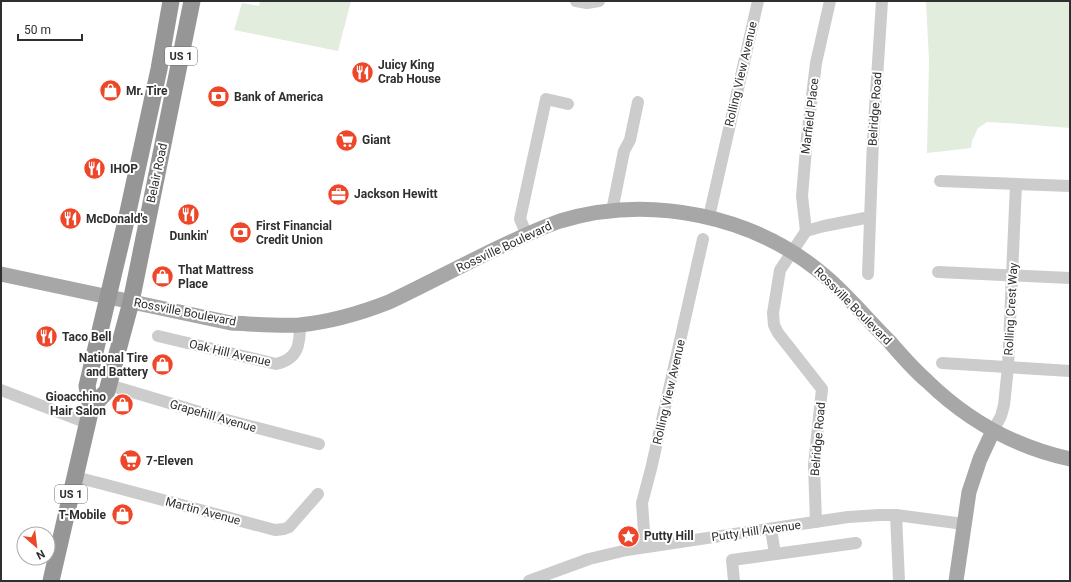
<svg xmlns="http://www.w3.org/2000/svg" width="1071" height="582" font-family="Roboto,sans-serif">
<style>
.green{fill:#e2eddd}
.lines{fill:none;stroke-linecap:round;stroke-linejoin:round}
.minor{stroke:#ccc;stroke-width:12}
.major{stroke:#a7a7a7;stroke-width:15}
.highway{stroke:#969696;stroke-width:17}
.labels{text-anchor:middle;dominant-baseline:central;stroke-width:4;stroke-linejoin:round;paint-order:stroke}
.shield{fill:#fff;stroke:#6d6d6d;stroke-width:1}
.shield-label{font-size:11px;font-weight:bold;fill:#2f2f2f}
.poi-label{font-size:12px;font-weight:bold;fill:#2f2f2f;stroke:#fff;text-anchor:start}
.street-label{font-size:12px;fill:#2f2f2f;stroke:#fff}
</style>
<rect width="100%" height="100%" fill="#fff"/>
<g class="green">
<path d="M260,1H351L338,51L234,30L242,3L259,6Z"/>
<path d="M926,1H1070V128L1021,124L987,122L978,128L972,141L971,148L927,153L929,61Z"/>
</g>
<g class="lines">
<g class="minor">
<path d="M576,1L587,3L599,1"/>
<path d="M940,181L1070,186"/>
<path d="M612,211L624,151L630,140L638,102"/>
<path d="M709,217L758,1"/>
<path d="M806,231L802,196L807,137L816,63L830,1"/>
<path d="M527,235L520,219L546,99L568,104"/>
<path d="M938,272L1070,278"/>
<path d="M868,274L873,140L882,1"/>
<path d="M158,336L276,364C298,359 300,345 300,325"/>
<path d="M942,363L1070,371"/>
<path d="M109,385L223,419L319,444"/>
<path d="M1,390L87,423"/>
<path d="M993,431L1001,416L1004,405L1008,367L1016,184"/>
<path d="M75,477L103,484L275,530L284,529L289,527L318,494"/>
<path d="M896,515L899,581"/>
<path d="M816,522L814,465L822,389L778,333L774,325L773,313L780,270L806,231L824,226L870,217"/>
<path d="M771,529L775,554"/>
<path d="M645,546L642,503L651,469L703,239"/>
<path d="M529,581L589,559L627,550L848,517L880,515H896L964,524"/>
<path d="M734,581L732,560L856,543"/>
</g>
<g class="major">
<path d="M1,274L231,323C254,324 276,326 299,325C330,322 361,313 389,302C427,284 464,264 502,246C521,237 540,228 560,221C650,194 755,215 826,277C848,296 868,320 889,341C901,355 913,369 927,381C967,420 1015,447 1070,459"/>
<path d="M956,581L969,492L980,459L993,431"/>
</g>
<g class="highway">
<path d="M91,408L107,391L131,302L192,1"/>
<path d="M51,581L91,408L87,386L126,221L159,69L171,1"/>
</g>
</g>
<defs>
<symbol id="restaurant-disc" viewBox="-11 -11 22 22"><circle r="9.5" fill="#ee4629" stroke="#fff"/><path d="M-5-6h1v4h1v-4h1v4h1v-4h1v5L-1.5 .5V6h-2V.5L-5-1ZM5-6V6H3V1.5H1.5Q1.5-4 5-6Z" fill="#fff"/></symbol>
<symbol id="shop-disc" viewBox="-11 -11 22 22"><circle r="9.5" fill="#ee4629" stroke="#fff"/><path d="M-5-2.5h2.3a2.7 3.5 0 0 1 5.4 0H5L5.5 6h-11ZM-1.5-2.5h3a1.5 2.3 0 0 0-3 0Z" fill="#fff"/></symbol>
<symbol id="bank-disc" viewBox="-11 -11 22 22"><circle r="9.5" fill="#ee4629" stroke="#fff"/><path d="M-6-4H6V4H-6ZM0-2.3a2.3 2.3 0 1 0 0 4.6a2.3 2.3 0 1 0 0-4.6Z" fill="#fff"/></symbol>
<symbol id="supermarket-disc" viewBox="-11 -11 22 22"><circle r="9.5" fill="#ee4629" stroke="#fff"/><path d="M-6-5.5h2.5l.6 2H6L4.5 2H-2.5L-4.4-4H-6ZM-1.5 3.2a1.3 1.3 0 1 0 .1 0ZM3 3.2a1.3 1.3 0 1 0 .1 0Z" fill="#fff"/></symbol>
<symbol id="office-disc" viewBox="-11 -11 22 22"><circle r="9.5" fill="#ee4629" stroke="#fff"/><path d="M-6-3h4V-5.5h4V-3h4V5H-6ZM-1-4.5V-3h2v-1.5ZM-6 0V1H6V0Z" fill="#fff"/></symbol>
<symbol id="sight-disc" viewBox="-11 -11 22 22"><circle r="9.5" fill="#ee4629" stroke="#fff"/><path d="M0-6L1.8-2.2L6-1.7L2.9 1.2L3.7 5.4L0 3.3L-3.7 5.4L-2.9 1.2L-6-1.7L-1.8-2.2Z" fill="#fff"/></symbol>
</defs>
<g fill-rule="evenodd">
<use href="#restaurant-disc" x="350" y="60" width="25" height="25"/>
<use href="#shop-disc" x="98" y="78" width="25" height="25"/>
<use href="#bank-disc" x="206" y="84" width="25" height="25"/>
<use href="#supermarket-disc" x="334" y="128" width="25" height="25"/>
<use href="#restaurant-disc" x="82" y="156" width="25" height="25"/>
<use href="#office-disc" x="326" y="182" width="25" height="25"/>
<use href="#restaurant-disc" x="176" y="202" width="25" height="25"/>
<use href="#restaurant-disc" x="58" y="206" width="25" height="25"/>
<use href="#bank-disc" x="228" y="220" width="25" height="25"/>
<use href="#shop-disc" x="150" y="264" width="25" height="25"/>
<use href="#restaurant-disc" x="34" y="324" width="25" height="25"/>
<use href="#shop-disc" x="150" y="352" width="25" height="25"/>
<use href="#shop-disc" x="110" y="392" width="25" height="25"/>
<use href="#supermarket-disc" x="118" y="448" width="25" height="25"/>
<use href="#shop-disc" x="110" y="502" width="25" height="25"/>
<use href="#sight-disc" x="616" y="524" width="25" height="25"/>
</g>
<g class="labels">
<g class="shield">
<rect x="165" y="47" width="32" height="18" rx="3"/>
<rect x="55" y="485" width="32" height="18" rx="3"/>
</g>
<g class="shield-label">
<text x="181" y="56">US 1</text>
<text x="71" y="494">US 1</text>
</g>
<g class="poi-label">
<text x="378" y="65">Juicy King<tspan x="378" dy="14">Crab House</tspan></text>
<text x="126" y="91">Mr. Tire</text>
<text x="234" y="97">Bank of America</text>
<text x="362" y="140">Giant</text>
<text x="110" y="169">IHOP</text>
<text x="354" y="194">Jackson Hewitt</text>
<text x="86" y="219">McDonald's</text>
<text x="256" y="226">First Financial<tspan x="256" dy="14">Credit Union</tspan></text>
<text x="189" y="236" text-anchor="middle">Dunkin'</text>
<text x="178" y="270">That Mattress<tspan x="178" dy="14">Place</tspan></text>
<text x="62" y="337">Taco Bell</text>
<text x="148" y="358" text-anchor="end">National Tire<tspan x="148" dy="14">and Battery</tspan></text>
<text x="106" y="397" text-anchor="end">Gioacchino<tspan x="106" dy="14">Hair Salon</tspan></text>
<text x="146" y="461">7-Eleven</text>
<text x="106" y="515" text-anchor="end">T-Mobile</text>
<text x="644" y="536">Putty Hill</text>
</g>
<g class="street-label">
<text transform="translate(741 74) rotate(-77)">Rolling View Avenue</text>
<text transform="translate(875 109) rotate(-86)">Belridge Road</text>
<text transform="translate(810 116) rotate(-83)">Marfield Place</text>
<text transform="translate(157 173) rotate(-78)">Belair Road</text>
<text transform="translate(504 247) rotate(-25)">Rossville Boulevard</text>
<text transform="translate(853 306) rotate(45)">Rossville Boulevard</text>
<text transform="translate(1011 309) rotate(-87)">Rolling Crest Way</text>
<text transform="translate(185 312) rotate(11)">Rossville Boulevard</text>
<text transform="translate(230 353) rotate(13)">Oak Hill Avenue</text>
<text transform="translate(669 392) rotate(-77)">Rolling View Avenue</text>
<text transform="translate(213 416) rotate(16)">Grapehill Avenue</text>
<text transform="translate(818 439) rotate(-85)">Belridge Road</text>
<text transform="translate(203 511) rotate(15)">Martin Avenue</text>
<text transform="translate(756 531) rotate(-8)">Putty Hill Avenue</text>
</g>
</g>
<rect width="1071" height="582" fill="none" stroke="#2f2f2f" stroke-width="4"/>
<g transform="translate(36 546) rotate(152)"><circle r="19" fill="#ffffff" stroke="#acacac"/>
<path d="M0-3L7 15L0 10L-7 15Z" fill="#ee4629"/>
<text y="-6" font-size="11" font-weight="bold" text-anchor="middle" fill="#2f2f2f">N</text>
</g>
<path d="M18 34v6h64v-6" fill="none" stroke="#2f2f2f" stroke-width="2"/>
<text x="24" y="34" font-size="12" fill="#2f2f2f" stroke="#ffffff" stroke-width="3" paint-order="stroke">50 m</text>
</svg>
